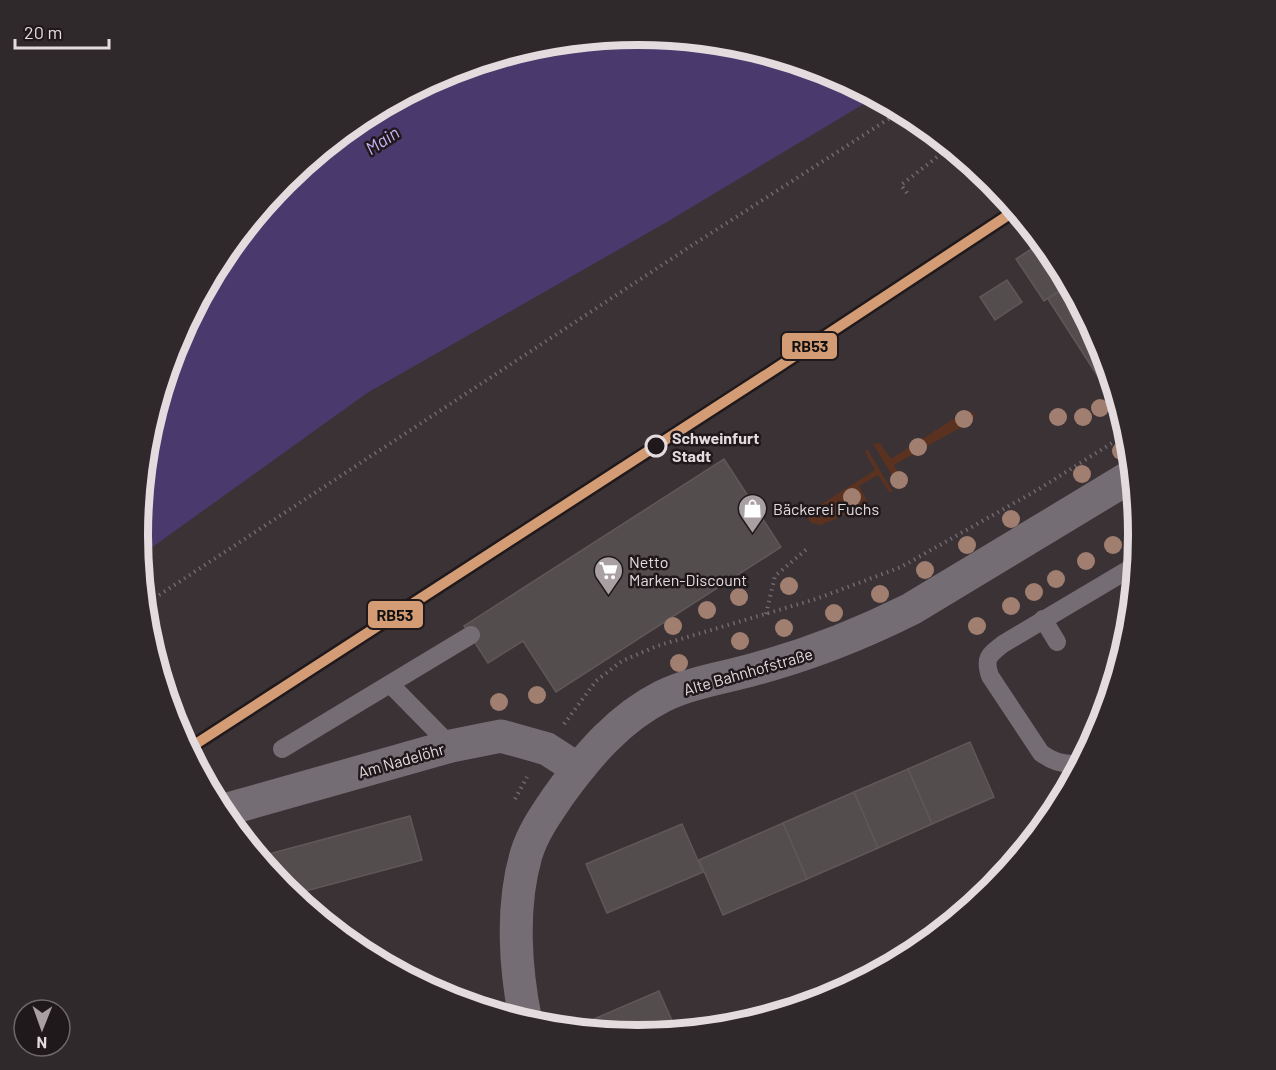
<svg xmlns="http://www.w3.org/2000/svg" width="1276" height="1070" font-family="Barlow,sans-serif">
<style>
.green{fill:#5b321f}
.water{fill:#49396d}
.building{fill:#544d4e;stroke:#5f5859;stroke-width:1.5}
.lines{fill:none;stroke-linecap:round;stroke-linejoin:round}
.path{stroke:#71696f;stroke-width:4;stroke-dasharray:1.5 4.5;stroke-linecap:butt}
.service{stroke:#756d74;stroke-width:18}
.minor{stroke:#756d74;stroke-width:33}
.rail-1-casing{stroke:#20191c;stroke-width:15}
.rail-1{stroke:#d39c74;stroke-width:10}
.tree{fill:#a07e70}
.stop-dot{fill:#20191c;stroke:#e4dbde;stroke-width:3}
.labels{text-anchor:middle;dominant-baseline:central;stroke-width:5;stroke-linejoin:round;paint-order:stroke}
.stop-label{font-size:16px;font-weight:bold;fill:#e4dbde;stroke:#20191c;text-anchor:start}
.poi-label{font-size:16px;fill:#e4dbde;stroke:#20191c;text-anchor:start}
.street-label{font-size:16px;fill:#e4dbde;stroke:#20191c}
.water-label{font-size:18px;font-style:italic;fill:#c4b2f8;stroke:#20191c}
.rim{fill:none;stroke:#e4dbde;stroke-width:8}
.line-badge{stroke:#20191c;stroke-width:2}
.pale-badge-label{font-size:16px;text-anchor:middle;font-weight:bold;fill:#111}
</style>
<rect width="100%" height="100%" fill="#3a3235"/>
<g class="green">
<path d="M966,411H970L975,415L972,421L894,465L903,481V486L900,488L873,444L880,443L891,459Z"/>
<path d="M867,449L893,492H889L878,475L859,486L867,501L865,506L821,525L811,523L807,517L809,512L875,470L865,452Z"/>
</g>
<path class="water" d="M638,35L736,44L830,73L870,94L867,102L667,222L367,393L140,556L138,535L147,437L176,343L222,257L284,181L360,119L447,72L541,44Z"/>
<g class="building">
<path d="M1042,242L1054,257L1069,285L1044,301L1016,259Z"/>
<path d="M1007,280L1022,302L995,320L980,297Z"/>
<path d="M1069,285L1101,344L1112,381L1104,386L1048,299Z"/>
<path d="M724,459L781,547L556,692L523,641L488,663L464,626Z"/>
<path d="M970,742L994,797L932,824L908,769Z"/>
<path d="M908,769L932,824L878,848L854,792Z"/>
<path d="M854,792L878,848L807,879L783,823Z"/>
<path d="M410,816L422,860L291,895L258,857Z"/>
<path d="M783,823L807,879L723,915L699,860Z"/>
<path d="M682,824L703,872L607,913L586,864Z"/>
<path d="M659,991L677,1032L638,1035L591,1031L587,1022Z"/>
<path d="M728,1015L732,1026L698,1030L697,1027Z"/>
</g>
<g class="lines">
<g class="path">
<path d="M907,193L901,185L950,147"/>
<path d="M144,605L691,246L901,111"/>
<path d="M766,614L775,576L808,548"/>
<path d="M564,724L596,681L622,661L657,646L816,599L901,567L1039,489L1128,433"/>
<path d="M515,799L527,777"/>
</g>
<g class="service">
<path d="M1043,619L1057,642"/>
<path d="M390,684L451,746"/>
<path d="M282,749L471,635"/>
<path d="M1081,763C1066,766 1053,762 1041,753L990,676C984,658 989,655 1003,644L1136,565"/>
</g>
<g class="minor">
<path d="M221,811L451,746L501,736L547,749L578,769"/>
<path d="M526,1022C515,969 511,907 526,855C533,832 546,814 559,795C587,756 619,718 663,696C692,682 724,678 755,669C811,654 859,635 911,609L1133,475"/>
</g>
<defs>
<path id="rail-1" d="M188,749L778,367L1016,210"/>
</defs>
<use href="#rail-1" class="rail-1-casing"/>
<use href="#rail-1" class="rail-1"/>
</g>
<g class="tree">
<circle cx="1100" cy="408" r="9"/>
<circle cx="1058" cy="417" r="9"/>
<circle cx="1083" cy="417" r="9"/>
<circle cx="964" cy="419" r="9"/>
<circle cx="918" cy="447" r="9"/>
<circle cx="1121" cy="451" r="9"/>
<circle cx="1082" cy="474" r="9"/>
<circle cx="899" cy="480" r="9"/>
<circle cx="852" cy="497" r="9"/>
<circle cx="1011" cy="519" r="9"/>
<circle cx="967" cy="545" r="9"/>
<circle cx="1113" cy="545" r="9"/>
<circle cx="1086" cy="561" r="9"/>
<circle cx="925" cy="570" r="9"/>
<circle cx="1056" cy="579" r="9"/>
<circle cx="789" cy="586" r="9"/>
<circle cx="1034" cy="592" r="9"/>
<circle cx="880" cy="594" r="9"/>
<circle cx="739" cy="597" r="9"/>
<circle cx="1011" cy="606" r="9"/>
<circle cx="707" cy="610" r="9"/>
<circle cx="834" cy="613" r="9"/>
<circle cx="673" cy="626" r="9"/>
<circle cx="977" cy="626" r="9"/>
<circle cx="784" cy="628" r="9"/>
<circle cx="740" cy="641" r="9"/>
<circle cx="679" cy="663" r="9"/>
<circle cx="537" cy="695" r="9"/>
<circle cx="499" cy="702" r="9"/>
</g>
<defs>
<symbol id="shop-pin" viewBox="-11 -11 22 30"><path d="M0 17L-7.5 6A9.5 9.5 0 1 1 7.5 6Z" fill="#a8a0a3" stroke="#20191c"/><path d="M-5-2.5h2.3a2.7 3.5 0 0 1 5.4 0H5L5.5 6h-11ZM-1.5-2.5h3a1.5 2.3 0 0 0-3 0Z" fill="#fff"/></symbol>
<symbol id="supermarket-pin" viewBox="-11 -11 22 30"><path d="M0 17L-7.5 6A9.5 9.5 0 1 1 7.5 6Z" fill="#a8a0a3" stroke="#20191c"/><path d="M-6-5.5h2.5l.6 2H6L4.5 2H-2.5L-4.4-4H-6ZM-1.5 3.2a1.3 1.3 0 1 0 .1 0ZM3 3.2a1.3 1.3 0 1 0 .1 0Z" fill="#fff"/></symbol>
</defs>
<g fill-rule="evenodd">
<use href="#shop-pin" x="736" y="492" width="33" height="45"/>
<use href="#supermarket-pin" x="592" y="554" width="33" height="45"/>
</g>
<circle class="stop-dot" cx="656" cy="446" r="10"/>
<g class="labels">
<g class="stop-label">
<text x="672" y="437">Schweinfurt<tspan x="672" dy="18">Stadt</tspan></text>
</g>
<g class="poi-label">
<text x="773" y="508">Bäckerei Fuchs</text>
<text x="629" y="561">Netto<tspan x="629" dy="18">Marken-Discount</tspan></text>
</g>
<g class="street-label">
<text transform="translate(748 671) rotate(-16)">Alte Bahnhofstraße</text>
<text transform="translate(401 760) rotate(-16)">Am Nadelöhr</text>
</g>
<g class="water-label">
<text transform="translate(382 140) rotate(-33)">Main</text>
</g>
</g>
<path d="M0 0H1276V1070H0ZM148 535a490 490 0 1 1 980 0a490 490 0 1 1-980 0Z" fill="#30292c" fill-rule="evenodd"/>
<path class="rim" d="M148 535a490 490 0 1 1 980 0a490 490 0 1 1-980 0Z"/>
<g class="line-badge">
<rect x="781" y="332" width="57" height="28" rx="6" fill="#d39c74"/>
<rect x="367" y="600" width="57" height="29" rx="6" fill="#d39c74"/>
</g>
<g class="pale-badge-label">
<text x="810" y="352">RB53</text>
<text x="395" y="621">RB53</text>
</g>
<g transform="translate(42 1028) rotate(181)"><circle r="28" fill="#20191c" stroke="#6e676a" stroke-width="1.5"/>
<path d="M0-4.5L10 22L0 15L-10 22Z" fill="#a8a0a3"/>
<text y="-9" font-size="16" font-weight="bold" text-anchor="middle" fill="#e4dbde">N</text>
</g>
<path d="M15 39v9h94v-9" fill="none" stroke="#e4dbde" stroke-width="3"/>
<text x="24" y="39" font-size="18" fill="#e4dbde" stroke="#20191c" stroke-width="4.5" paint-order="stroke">20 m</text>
</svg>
